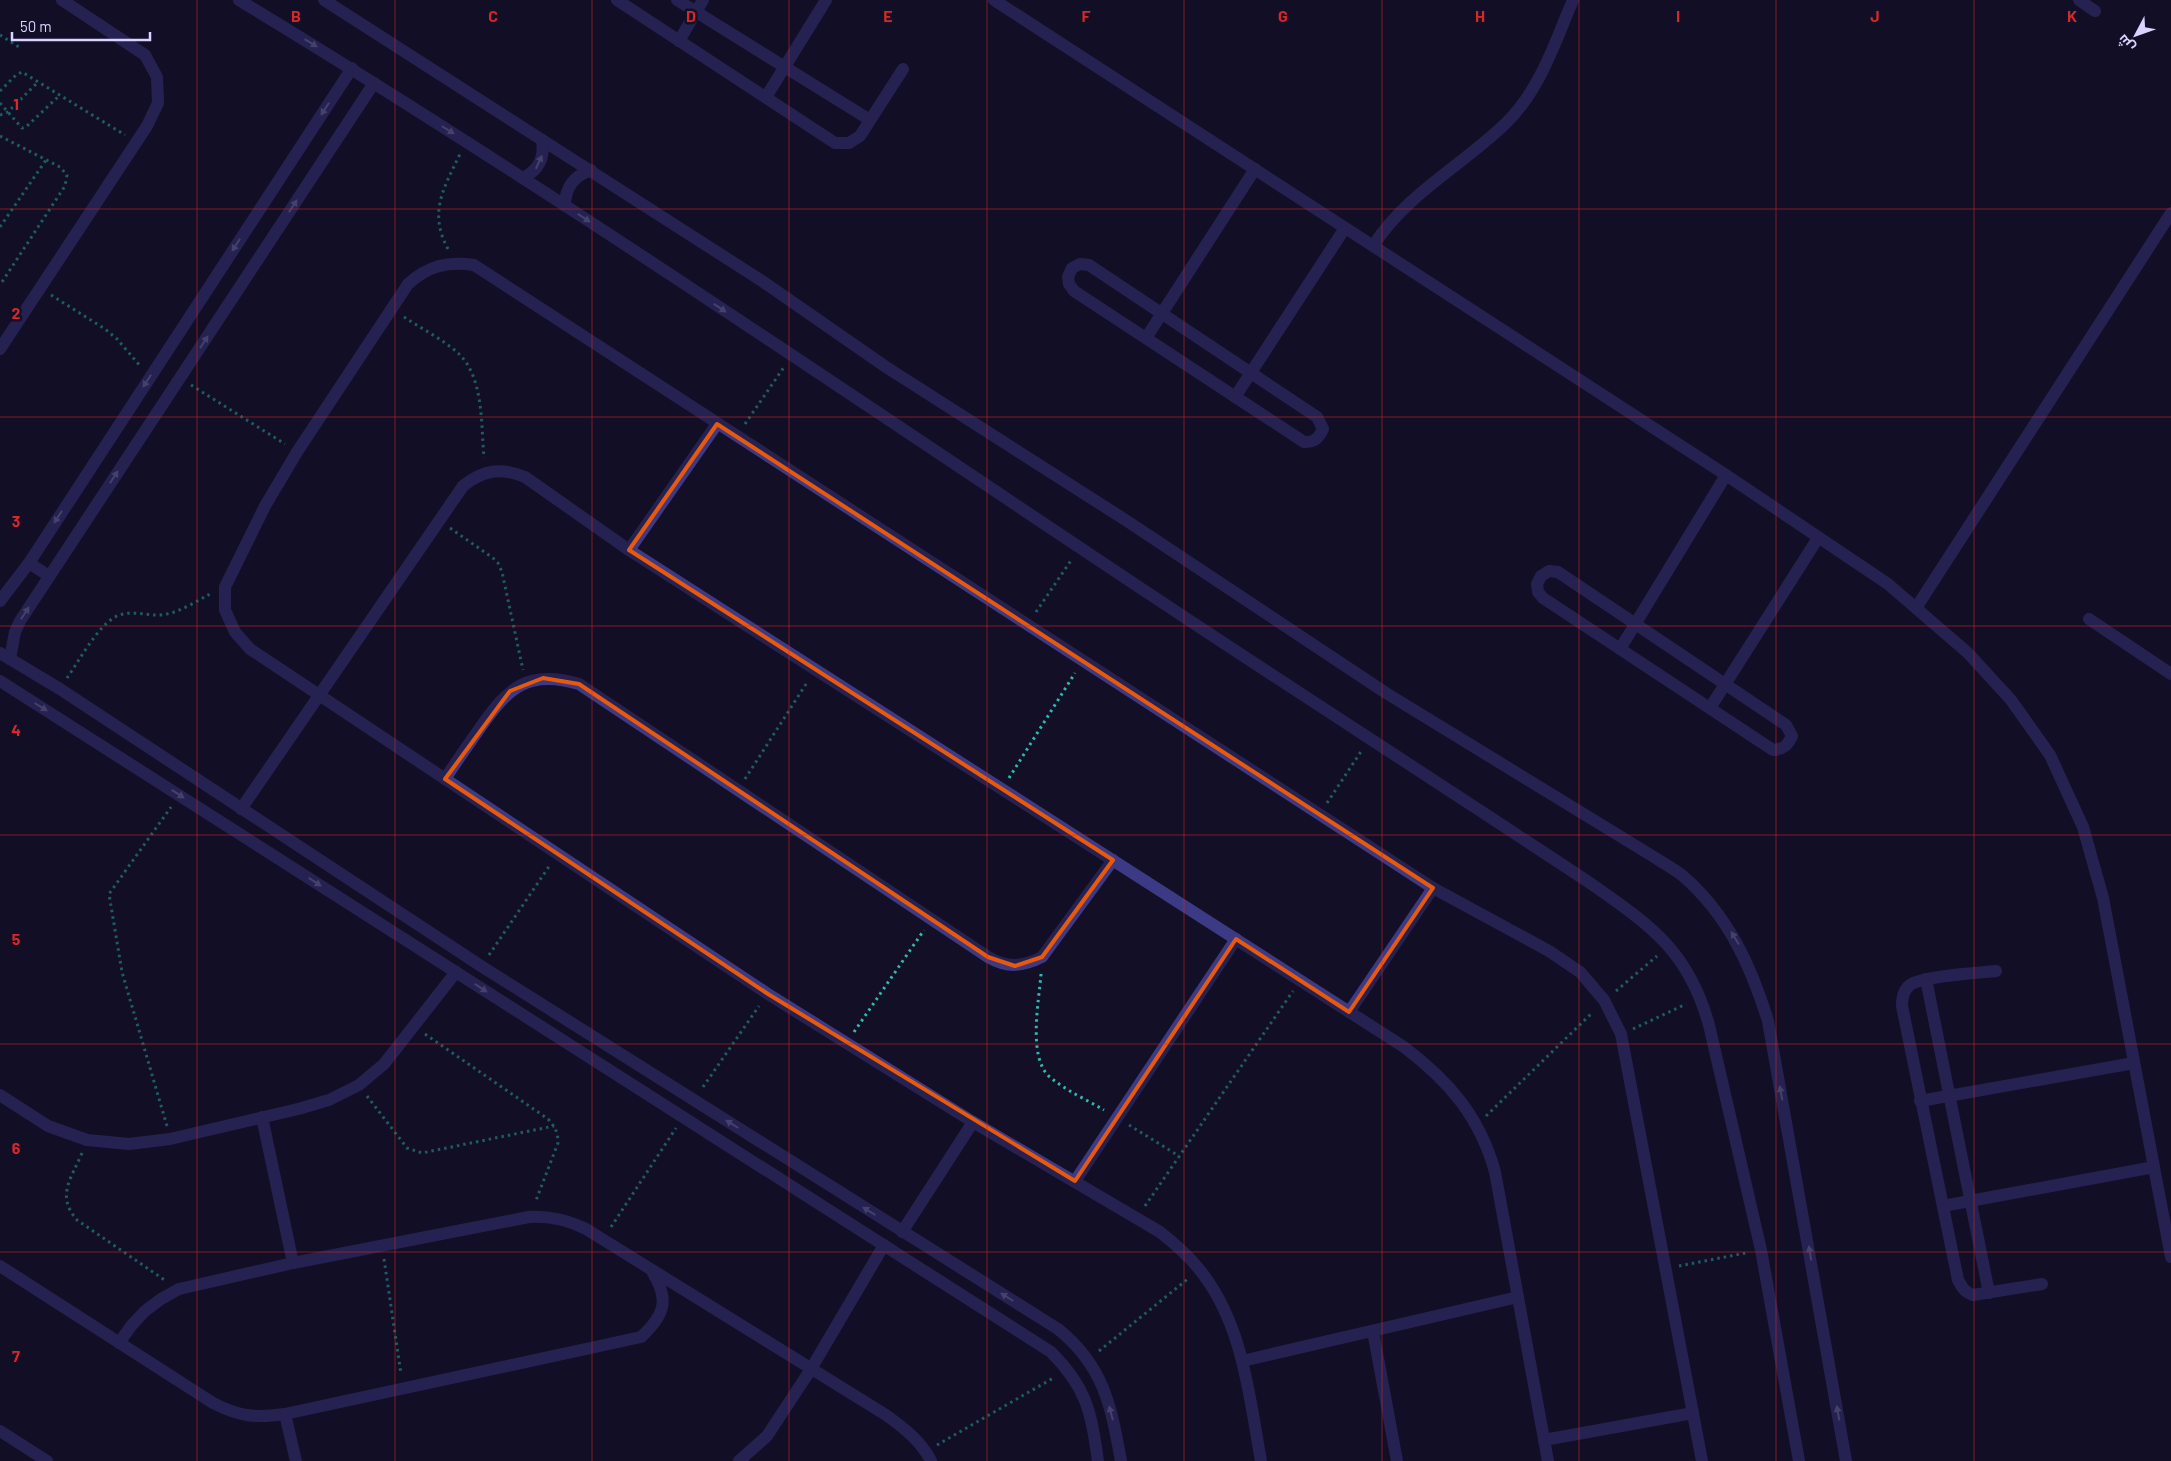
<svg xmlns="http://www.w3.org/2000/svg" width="2171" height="1461" font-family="Barlow,Cairo,sans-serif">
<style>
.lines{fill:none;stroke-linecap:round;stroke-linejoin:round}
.path{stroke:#2fb8b0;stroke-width:3;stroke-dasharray:2.5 4;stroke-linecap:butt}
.minor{stroke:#3d3a85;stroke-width:12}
.oneway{fill:#837fbc}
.marked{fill:none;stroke:#e8590c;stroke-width:4;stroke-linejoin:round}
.grid{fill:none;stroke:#d62828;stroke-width:1;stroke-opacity:0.55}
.grid-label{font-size:16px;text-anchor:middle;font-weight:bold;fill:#d62828;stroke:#130f26;stroke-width:5;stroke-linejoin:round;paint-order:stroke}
</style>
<rect width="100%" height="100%" fill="#130f26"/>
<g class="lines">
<g class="path">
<path d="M0,35L19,47"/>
<path d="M0,91L16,75L22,72L125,135"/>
<path d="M0,103L22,128L26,127L60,95"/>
<path d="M0,115L8,112L38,82"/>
<path d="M0,136L60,167L67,175L65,186L0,285"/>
<path d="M0,227L46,160"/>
<path d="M448,249C428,212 444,188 460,154"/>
<path d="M51,295L105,329L117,339L141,367"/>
<path d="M404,317C422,329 444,340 459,354C484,378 481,426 484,458"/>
<path d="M191,385L285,444"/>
<path d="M745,424L784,367"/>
<path d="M450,528L493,558L498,563L502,572L523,670"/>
<path d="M1036,612L1072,559"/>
<path d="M67,678C79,661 97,627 115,617C130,609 145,616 161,615C179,613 195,602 210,594"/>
<path d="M1009,778L1075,673"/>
<path d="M745,779L808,681"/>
<path d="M1327,803L1362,750"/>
<path d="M489,955L550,865"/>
<path d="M1041,974C1039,1001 1027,1060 1051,1078C1067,1091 1087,1100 1104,1110"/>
<path d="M1616,991L1657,956"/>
<path d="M1633,1029L1686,1004"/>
<path d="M854,1032L924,930"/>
<path d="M425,1034L548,1119C555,1127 558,1132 558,1143L535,1203"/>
<path d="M703,1087L759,1006"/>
<path d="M367,1096L407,1148L422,1153L554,1126"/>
<path d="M1486,1116L1593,1012"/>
<path d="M1129,1125L1179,1156"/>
<path d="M167,1126L122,972L109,894L171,807"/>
<path d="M82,1153C71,1179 56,1196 77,1220L166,1281"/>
<path d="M1145,1206L1293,991"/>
<path d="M611,1227L676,1128"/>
<path d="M384,1259L401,1374"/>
<path d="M1679,1266L1746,1253"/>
<path d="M1099,1351L1189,1278"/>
<path d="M937,1445L1055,1377"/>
</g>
<g class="minor">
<path d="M239,0C526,174 803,363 1082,549C1250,662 1421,771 1590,883C1651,926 1688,950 1709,1025L1761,1250L1799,1461"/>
<path d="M324,0L762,281L886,367L1127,521L1386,693L1654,857C1663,863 1674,869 1683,876C1728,915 1751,966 1768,1021L1846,1461"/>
<path d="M617,0L835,143H849L860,136L903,69"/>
<path d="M677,0L870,120"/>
<path d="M994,0L1726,475L1888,584L1968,653L2011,700L2050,755L2083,827L2103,898L2171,1257"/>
<path d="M2079,0L2095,11"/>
<path d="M679,41L703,0"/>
<path d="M766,97L826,0"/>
<path d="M523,178C539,170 545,157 542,140"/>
<path d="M565,206C565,187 574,176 591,170"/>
<path d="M1373,246C1406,194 1463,165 1506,123C1540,90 1555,42 1573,0"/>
<path d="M1080,264L1089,265L1317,417L1323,429C1318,439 1315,442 1304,442L1074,291L1069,284L1068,277L1072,268Z"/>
<path d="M1146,338L1255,169"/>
<path d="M0,349L147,126L158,103L157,77L145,55L62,0"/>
<path d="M1235,397L1345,228"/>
<path d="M629,550L717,424"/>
<path d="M29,563L49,576"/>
<path d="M1549,571L1558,572L1786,725L1792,736C1787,746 1784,749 1773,750L1543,598L1538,592L1537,584L1541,576Z"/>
<path d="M0,601L29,563L352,68"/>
<path d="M1916,608L2171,213"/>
<path d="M2089,619L2171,674"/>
<path d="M1620,649L1726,475"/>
<path d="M0,653L60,689L481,966L1058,1329C1104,1366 1111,1406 1121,1461"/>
<path d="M10,659L15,632L20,621L374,83"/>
<path d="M0,681L1051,1352C1087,1388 1091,1412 1098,1461"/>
<path d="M1710,708L1818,538"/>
<path d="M445,779C456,762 468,745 480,728C508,688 527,669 579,684L988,957C1007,968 1022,967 1042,957L1113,860"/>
<path d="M241,809L463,486C483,470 501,467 525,477L629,550L1404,1047C1449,1081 1480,1117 1495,1172L1548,1461"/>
<path d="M1996,971C1978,973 1922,976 1910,985C1903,990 1902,998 1902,1006L1958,1280C1962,1287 1964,1292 1973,1295L2042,1284"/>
<path d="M1926,979L1989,1293"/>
<path d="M1349,1012L1433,888"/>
<path d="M0,1095L48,1126L87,1140L129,1144L170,1139L298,1109L329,1100L359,1085L384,1064L456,972"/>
<path d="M1920,1101L2134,1063"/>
<path d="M262,1117L293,1263"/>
<path d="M1075,1181L1236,939"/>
<path d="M1943,1206L2154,1167"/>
<path d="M902,1232L973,1122"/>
<path d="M0,1266L213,1403C240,1417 256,1418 285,1414L641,1337C664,1316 670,1300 653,1273"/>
<path d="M1373,1331L1397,1461"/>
<path d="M119,1343L131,1326L145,1311L161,1299L179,1289L293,1263L529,1217C551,1216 567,1220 586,1229L886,1415C904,1428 921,1441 931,1461"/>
<path d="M1242,1361L1518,1297"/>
<path d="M285,1414L296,1461"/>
<path d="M0,1431L47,1461"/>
<path d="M1544,1440L1693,1413"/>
<path d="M739,1461L767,1436L811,1369L884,1245"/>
<path d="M1261,1461C1249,1395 1243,1323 1199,1269C1188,1255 1174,1243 1160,1232L973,1122L768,994L250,649L235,632L225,610V587L265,506L297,452L408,284C428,266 447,261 474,265L1433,888L1549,951L1580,972L1604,1000L1621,1034L1702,1461"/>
</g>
</g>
<defs><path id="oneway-solid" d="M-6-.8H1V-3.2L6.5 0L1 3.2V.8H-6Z" transform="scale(1.25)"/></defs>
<g class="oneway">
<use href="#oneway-solid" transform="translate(311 43) rotate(31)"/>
<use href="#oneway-solid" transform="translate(325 109) rotate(123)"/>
<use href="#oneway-solid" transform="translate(448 130) rotate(32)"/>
<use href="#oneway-solid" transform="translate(539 162) rotate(-65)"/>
<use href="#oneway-solid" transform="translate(293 206) rotate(-57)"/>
<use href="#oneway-solid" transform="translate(584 218) rotate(33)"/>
<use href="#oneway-solid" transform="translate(236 245) rotate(123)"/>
<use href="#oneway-solid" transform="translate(720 308) rotate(33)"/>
<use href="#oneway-solid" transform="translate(204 342) rotate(-57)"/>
<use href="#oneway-solid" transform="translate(147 381) rotate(123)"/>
<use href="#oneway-solid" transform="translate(114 477) rotate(-57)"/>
<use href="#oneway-solid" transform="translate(58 517) rotate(123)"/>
<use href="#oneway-solid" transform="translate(25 613) rotate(-57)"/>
<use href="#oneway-solid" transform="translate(41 707) rotate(32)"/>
<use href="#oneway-solid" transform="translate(178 794) rotate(33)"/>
<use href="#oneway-solid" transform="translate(315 882) rotate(33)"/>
<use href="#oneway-solid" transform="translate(1735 938) rotate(-121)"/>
<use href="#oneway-solid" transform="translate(481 988) rotate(33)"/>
<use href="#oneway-solid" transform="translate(1781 1093) rotate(-100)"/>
<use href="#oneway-solid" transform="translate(732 1124) rotate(-148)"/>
<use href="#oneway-solid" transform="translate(869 1211) rotate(-148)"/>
<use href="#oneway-solid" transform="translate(1810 1253) rotate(-100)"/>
<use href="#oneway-solid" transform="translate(1007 1297) rotate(-148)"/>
<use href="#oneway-solid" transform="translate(1111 1413) rotate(-105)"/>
<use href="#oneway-solid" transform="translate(1838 1413) rotate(-100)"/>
</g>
<path d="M0 0H2171V1461H0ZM717,424L1433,888L1349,1012L1236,939L1075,1181L768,994L445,779L510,691L543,678L579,684L988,957L1015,966L1042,957L1113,860L629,550Z" fill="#130f26" fill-opacity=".55" fill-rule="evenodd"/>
<path class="marked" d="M717,424L1433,888L1349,1012L1236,939L1075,1181L768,994L445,779L510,691L543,678L579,684L988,957L1015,966L1042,957L1113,860L629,550Z"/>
<path class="grid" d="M197,0V1461M395,0V1461M592,0V1461M789,0V1461M987,0V1461M1184,0V1461M1382,0V1461M1579,0V1461M1776,0V1461M1974,0V1461M0,209H2171M0,417H2171M0,626H2171M0,835H2171M0,1044H2171M0,1252H2171"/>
<g class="grid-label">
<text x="296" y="22">B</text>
<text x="493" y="22">C</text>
<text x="691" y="22">D</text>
<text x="888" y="22">E</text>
<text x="1086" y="22">F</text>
<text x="1283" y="22">G</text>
<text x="1480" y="22">H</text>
<text x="1678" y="22">I</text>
<text x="1875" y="22">J</text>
<text x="2072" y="22">K</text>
<text x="16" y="110">1</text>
<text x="16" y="319">2</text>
<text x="16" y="527">3</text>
<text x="16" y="736">4</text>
<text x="16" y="945">5</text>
<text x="16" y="1154">6</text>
<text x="16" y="1362">7</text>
</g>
<g transform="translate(2136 35) rotate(229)" stroke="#130f26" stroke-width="4" paint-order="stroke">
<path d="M0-4L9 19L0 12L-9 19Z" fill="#d9d4ff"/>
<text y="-8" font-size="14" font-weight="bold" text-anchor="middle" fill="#d9d4ff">ش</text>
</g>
<path d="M12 32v8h138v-8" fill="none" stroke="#d9d4ff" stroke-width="2.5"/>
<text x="20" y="32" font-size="15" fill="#d9d4ff" stroke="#130f26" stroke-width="4" paint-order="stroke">50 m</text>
</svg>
